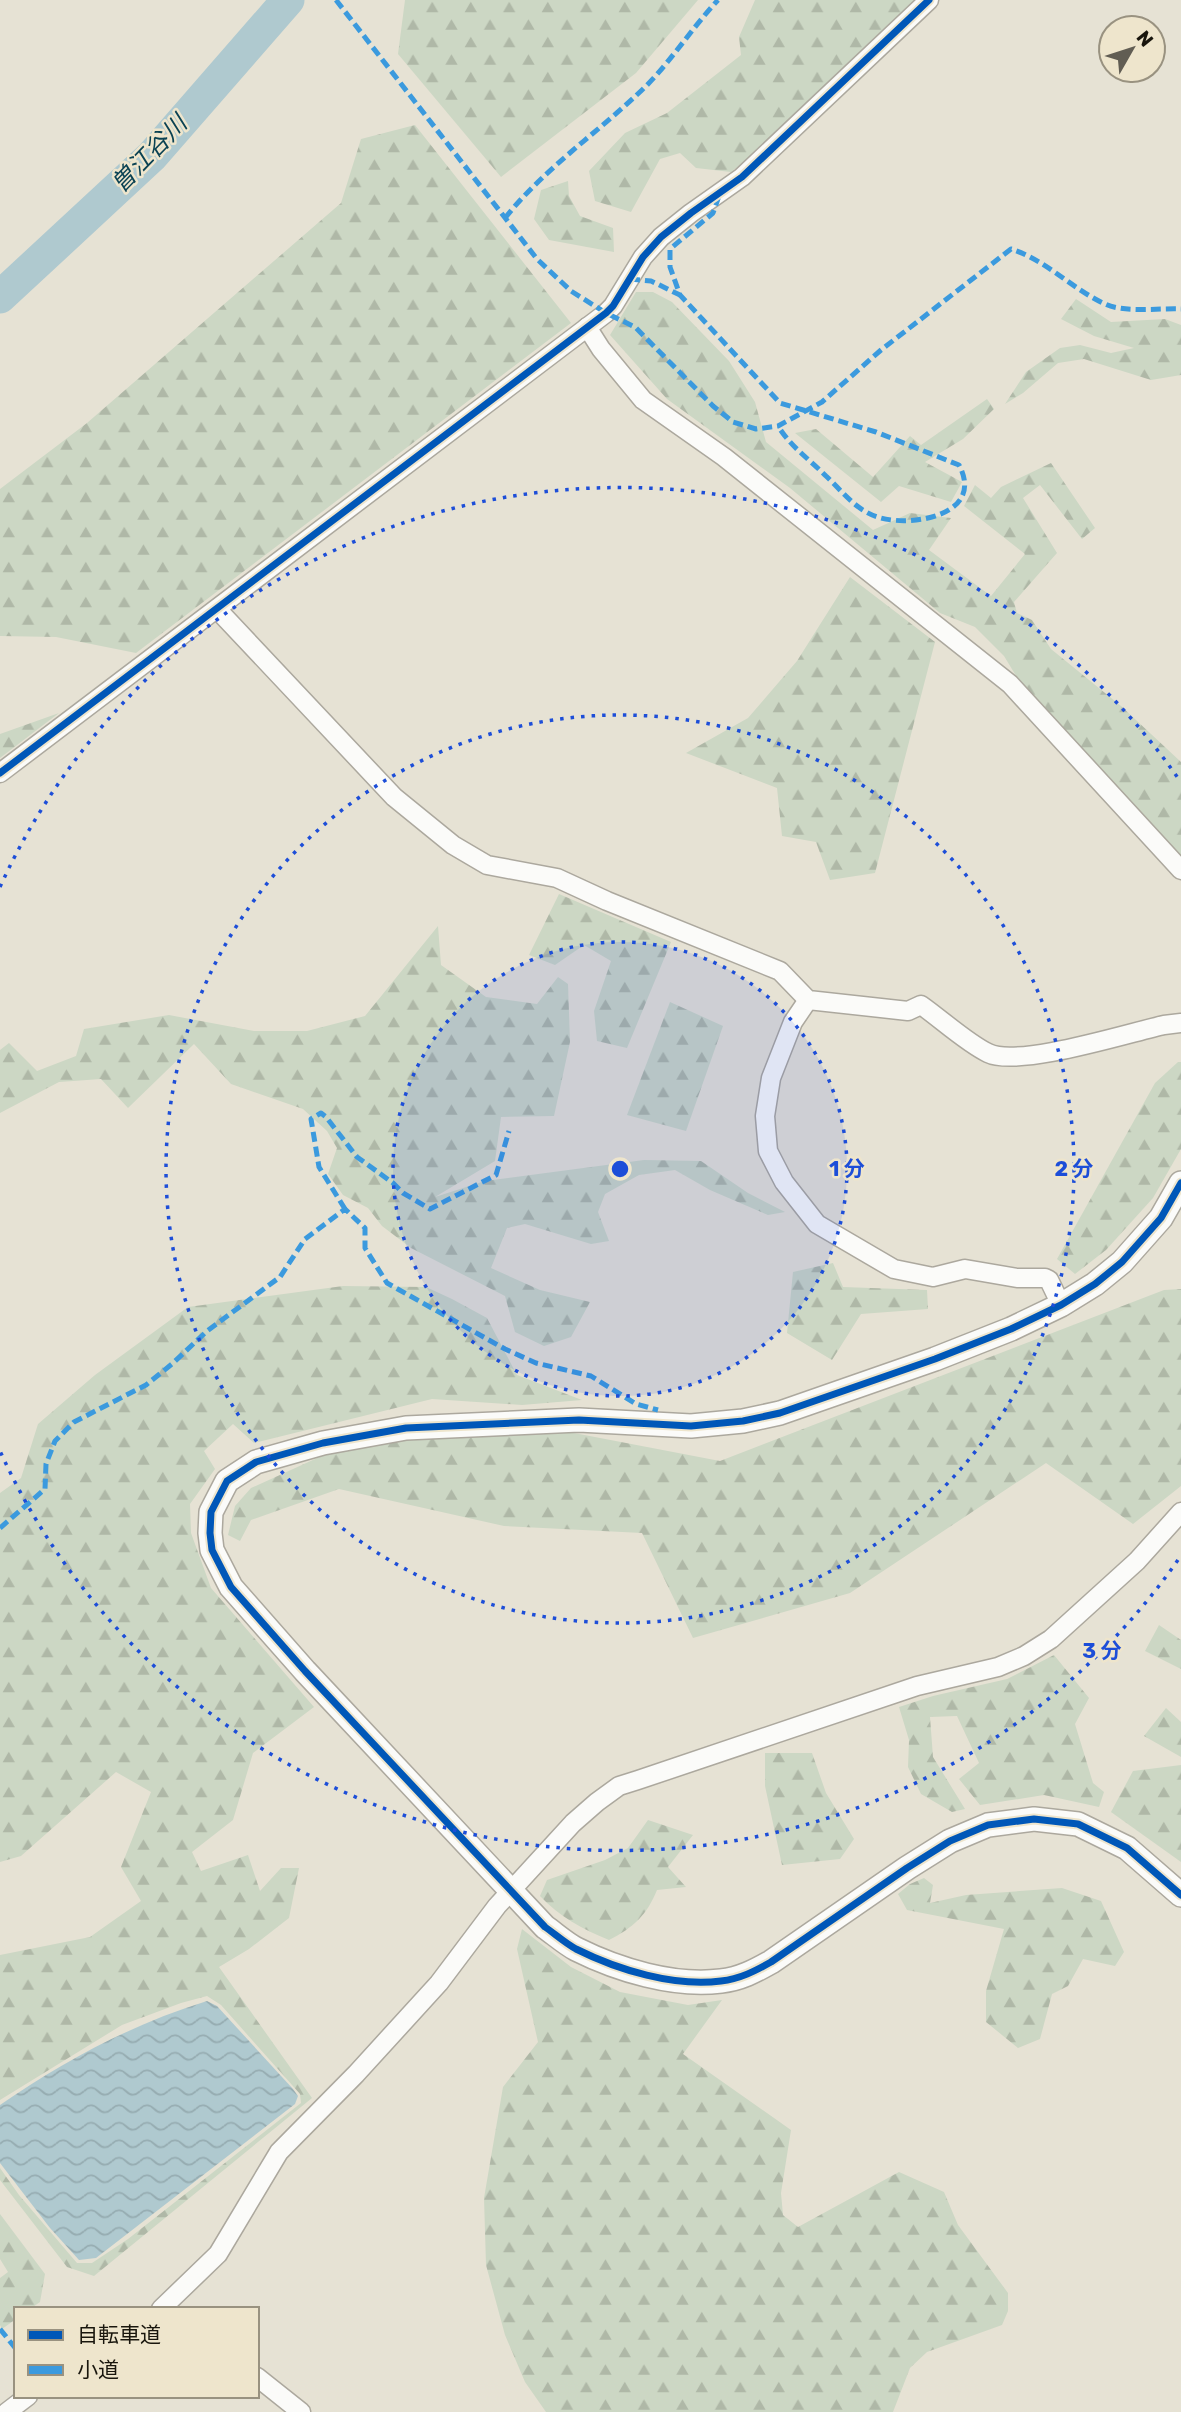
<svg xmlns="http://www.w3.org/2000/svg" width="1181" height="2412" font-family="Rubik,'Noto Sans JP',sans-serif">
<style>
.forest{fill:url(#forest-firs)}
.water{fill:url(#water-waves)}
.lines{fill:none;stroke-linecap:round;stroke-linejoin:round}
.river{stroke:#afc9cf;stroke-width:33}
.minor-casing{stroke:#aca89e;stroke-width:21}
.tertiary-casing{stroke:#aca89e;stroke-width:26}
.minor{stroke:#fbfbf9;stroke-width:18}
.tertiary{stroke:#fbfbf9;stroke-width:23}
.quiet{stroke:#3b9ade;stroke-width:5;stroke-dasharray:10 5;stroke-linecap:butt}
.cycleway-casing{stroke:#eee5cc;stroke-width:11}
.cycleway{stroke:#0057b8;stroke-width:7}
.ring{fill:none;stroke:#1d4ed8;stroke-width:3.5;stroke-dasharray:3.5 7}
.labels{text-anchor:middle;dominant-baseline:central;stroke-width:5;stroke-linejoin:round;paint-order:stroke}
.water-label{font-size:24px;font-style:italic;fill:#0a4253;stroke:#eee5cc}
.centre{fill:#1d4ed8;stroke:#eee5cc;stroke-width:3.5}
.ring-label{font-size:21px;text-anchor:middle;font-weight:bold;fill:#1d4ed8;stroke:#eee5cc;stroke-width:5;stroke-linejoin:round;paint-order:stroke}
</style>
<defs>
<pattern id="forest-firs" width="22" height="20" patternUnits="userSpaceOnUse" patternTransform="scale(1.75)"><rect width="22" height="20" fill="#ccd7c4"/><path d="M5 1l3.5 6h-7zM16 11l3.5 6h-7z" fill="#afb8a7"/></pattern>
<pattern id="water-waves" width="16" height="10" patternUnits="userSpaceOnUse" patternTransform="scale(1.75)"><rect width="16" height="10" fill="#afc9cf"/><path d="M0 5q4-4 8 0t8 0" fill="none" stroke="#96acb1"/></pattern>
</defs>
<rect width="100%" height="100%" fill="#e6e2d4"/>
<g class="forest">
<path d="M405,0H698L636,73L501,177L398,54Z"/>
<path d="M755,0H917L766,144L731,172L696,168L680,153L660,159L631,212L595,201L589,171L625,133L667,113L741,55L739,37Z"/>
<path d="M415,125L571,323L136,653L56,637L0,636V489L87,423L341,203L361,139Z"/>
<path d="M568,181L569,196L580,216L613,228L614,252L549,240L534,219L541,190Z"/>
<path d="M636,292H653L672,302L729,361L755,402L766,442L873,530L910,513L951,518L929,550L991,596L1025,554L964,506L975,485L991,498L1001,487L1051,463L1095,528L1082,539L1040,485L1023,498L1057,553L1014,602L1017,613L1032,620L1051,649L1121,706L1181,762V860L1018,679L1004,656L975,627L940,613L790,488L667,399L610,335Z"/>
<path d="M1076,299L1111,322L1165,319L1181,325V375L1151,380L1084,359L1058,363L1023,393L1005,404L1026,372L1060,348L1080,345L1111,353L1134,348L1094,336L1061,319Z"/>
<path d="M987,399L994,409L963,439L925,462L962,482L951,502L899,486L881,502L795,433L816,429L873,477L910,436L921,445Z"/>
<path d="M850,577L935,642L875,873L830,880L816,842L782,836L777,788L686,753L748,718L797,661Z"/>
<path d="M59,713L0,758V734Z"/>
<path d="M559,894L671,942L627,1048L597,1041L594,1011L611,961L584,945L555,965L529,955Z"/>
<path d="M438,926L441,965L486,997L537,1004L558,977L568,984L570,1042L554,1116L501,1117L495,1161L435,1197L485,1181L644,1160L701,1161L748,1193L785,1212L768,1215L710,1190L675,1170L639,1175L605,1194L598,1212L609,1241L591,1244L525,1224L507,1228L491,1268L540,1290L590,1302L571,1337L544,1346L515,1332L505,1296L411,1248L382,1226L368,1208L343,1195L328,1174L337,1148L327,1131L303,1109L231,1084L194,1044L128,1108L101,1079L59,1082L0,1113V1050L9,1043L37,1071L76,1056L84,1029L169,1015L254,1031H307L365,1016Z"/>
<path d="M670,1002L723,1026L686,1131L627,1115Z"/>
<path d="M1178,1062H1181V1149L1153,1198L1106,1250L1075,1274L1057,1259L1155,1083Z"/>
<path d="M833,1263L843,1287L927,1290L928,1309L861,1314L832,1360L787,1333L793,1272Z"/>
<path d="M343,1286L426,1287L452,1299L487,1318L517,1375L582,1400L522,1405L432,1399L254,1443L233,1424L204,1451L215,1469L190,1504L191,1533L211,1588L314,1707L253,1753L233,1820L192,1852L201,1871L248,1855L260,1891L281,1868H299L289,1918L249,1949L219,1967L312,2098L94,2276L67,2267L0,2180V2168L19,2195L77,2263H92L128,2239L301,2103L300,2094L221,2005L207,1996L181,2003L122,2025L0,2100V1955L90,1937L141,1901L121,1867L151,1792L116,1772L21,1856L0,1862V1493L21,1478L38,1424L95,1375L188,1307Z"/>
<path d="M1181,1289V1486L1133,1524L1046,1463L850,1593L693,1638L642,1533L504,1526L339,1489L251,1520L240,1541L228,1535L235,1506L251,1488L326,1454L495,1422L574,1433L720,1461L1164,1290Z"/>
<path d="M1159,1625L1181,1640V1669L1145,1651Z"/>
<path d="M1054,1655L1089,1698L1075,1724L1093,1783L1104,1792L1099,1807L1044,1795L980,1805L959,1779L979,1763L957,1716L930,1717L933,1757L965,1809L952,1812L921,1794L908,1767L909,1740L899,1707L933,1696L1007,1679Z"/>
<path d="M1166,1708L1181,1722V1757L1144,1736Z"/>
<path d="M765,1753H812L826,1793L854,1839L840,1859L782,1865L765,1786Z"/>
<path d="M1181,1765V1862L1111,1812L1133,1771Z"/>
<path d="M648,1820L693,1835L668,1867L686,1887L657,1890C647,1915 633,1928 609,1940C582,1929 560,1917 540,1896L547,1880L605,1860L628,1848Z"/>
<path d="M924,1878L933,1885L930,1903L966,1895L1062,1888L1101,1901L1124,1952L1115,1966L1083,1959L1068,1986L1052,1994L1040,2039L1018,2048L986,2022V1991L1004,1929L907,1910L898,1894L910,1884Z"/>
<path d="M522,1929L571,1967L620,1992L688,2005L722,2000L683,2054L791,2130L781,2193L783,2215L798,2227L899,2172L944,2192L958,2225L1008,2293V2311L1002,2325L927,2352L910,2368L893,2412H546L525,2382L505,2335L486,2265L484,2198L503,2087L538,2042L517,1949Z"/>
<path d="M0,2214L45,2274L40,2302L30,2309H16V2319L2,2329L0,2325V2278L8,2272L0,2259Z"/>
</g>
<path class="water" d="M207,2001L217,2006L293,2089L298,2096L295,2104L96,2258L79,2260L50,2228L0,2163V2105C64,2061 132,2024 207,2001Z"/>
<g class="lines">
<path class="river" d="M0,297L152,156L288,0"/>
<defs>
<g id="minor">
<path d="M587,327L601,349L643,400L724,457L1010,684L1181,870"/>
<path d="M217,609L394,797L453,845L487,865L557,878L607,901L780,971L808,1000L908,1011L921,1005C941,1019 967,1043 988,1053C1018,1068 1128,1033 1164,1025L1181,1023"/>
<path d="M0,773L606,313L613,306L643,257L661,237L691,213L742,177L929,0"/>
<path d="M808,1000L793,1022L771,1078L765,1116L768,1151L784,1182L817,1224L894,1269L933,1277L965,1269L1017,1278H1045L1049,1280L1061,1305"/>
<path d="M161,2309L218,2254L279,2152L356,2074L439,1983L497,1906L573,1823L597,1802L619,1786L638,1780L917,1686L998,1667L1024,1656L1051,1639L1137,1561L1181,1512"/>
<path d="M257,2377L301,2412"/>
<path d="M7,2412L28,2396"/>
</g>
<path id="tertiary" d="M1181,1183L1161,1218L1122,1262L1095,1284L1061,1305L1011,1329L935,1359L780,1413L743,1421L691,1426L579,1420L406,1428L323,1443L256,1462L227,1481L211,1512L210,1533L212,1550L231,1587L305,1671L545,1927C555,1934 565,1943 576,1949C618,1970 674,1987 721,1981C740,1979 755,1971 771,1962L907,1868L950,1841L988,1825L1034,1819L1078,1824L1127,1848L1181,1895"/>
</defs>
<use href="#minor" class="minor-casing"/>
<use href="#tertiary" class="tertiary-casing"/>
<use href="#minor" class="minor"/>
<use href="#tertiary" class="tertiary"/>
<g class="quiet">
<path d="M336,0L537,259L571,291L606,313L635,327L713,406L733,422L756,429L778,426L822,402L881,350L1011,249C1046,260 1072,289 1105,304C1124,313 1159,308 1181,309"/>
<path d="M719,196L713,213L670,249V267L680,295L780,403L876,432L959,465C985,514 915,527 881,518C857,512 843,492 826,476C809,459 791,447 778,426"/>
<path d="M505,218C544,169 597,133 642,90C670,63 691,29 718,0"/>
<path d="M630,279L651,281L680,295"/>
<path d="M345,1209L319,1167L311,1119L321,1113L326,1117L357,1157L393,1183L403,1193L430,1209L496,1175L509,1131"/>
<path d="M0,1528L45,1489L46,1464L55,1441L74,1422L146,1385L172,1364L207,1331L280,1277L305,1239L345,1209L365,1228V1248L387,1283L505,1349L536,1363L591,1376L636,1404L658,1410"/>
<path d="M0,2329L16,2349"/>
</g>
<defs>
<g id="cycleway">
<path d="M0,773L606,313L613,306L643,257L661,237L691,213L742,177L929,0"/>
<path d="M1181,1183L1161,1218L1122,1262L1095,1284L1061,1305L1011,1329L935,1359L780,1413L743,1421L691,1426L579,1420L406,1428L323,1443L256,1462L227,1481L211,1512L210,1533L212,1550L231,1587L305,1671L545,1927C555,1934 565,1943 576,1949C618,1970 674,1987 721,1981C740,1979 755,1971 771,1962L907,1868L950,1841L988,1825L1034,1819L1078,1824L1127,1848L1181,1895"/>
</g>
</defs>
<use href="#cycleway" class="cycleway-casing"/>
<use href="#cycleway" class="cycleway"/>
</g>
<circle cx="620" cy="1169" r="227" fill="#1d4ed8" fill-opacity=".12"/>
<g class="ring">
<circle cx="620" cy="1169" r="227"/>
<circle cx="620" cy="1169" r="454"/>
<path d="M1178 1560A681 681 0 0 1 0 1451M0 887A681 681 0 0 1 1178 778"/>
</g>
<g class="labels">
<g class="water-label">
<text transform="translate(149 154) rotate(-46)">曽江谷川</text>
</g>
</g>
<circle cx="620" cy="1169" r="10" class="centre"/>
<g class="ring-label">
<text x="847" y="1176">1 分</text>
<text x="1074" y="1176">2 分</text>
<text x="1102" y="1658">3 分</text>
</g>
<rect x="14" y="2307" width="245" height="91" fill="#eee5cc" stroke="#999280" stroke-width="2"/>
<rect x="28" y="2330" width="35" height="10" fill="#0057b8" stroke="#999280" stroke-width="2"/>
<text x="77" y="2342" font-size="21" fill="#19160d">自転車道</text>
<rect x="28" y="2365" width="35" height="10" fill="#3b9ade" stroke="#999280" stroke-width="2"/>
<text x="77" y="2377" font-size="21" fill="#19160d">小道</text>
<g transform="translate(1132 49) rotate(51)"><circle r="33" fill="#eee5cc" stroke="#999280" stroke-width="2"/>
<path d="M0-5L12 26L0 18L-12 26Z" fill="#615d53"/>
<text y="-10" font-size="19" font-weight="bold" text-anchor="middle" fill="#19160d">N</text>
</g>
</svg>
